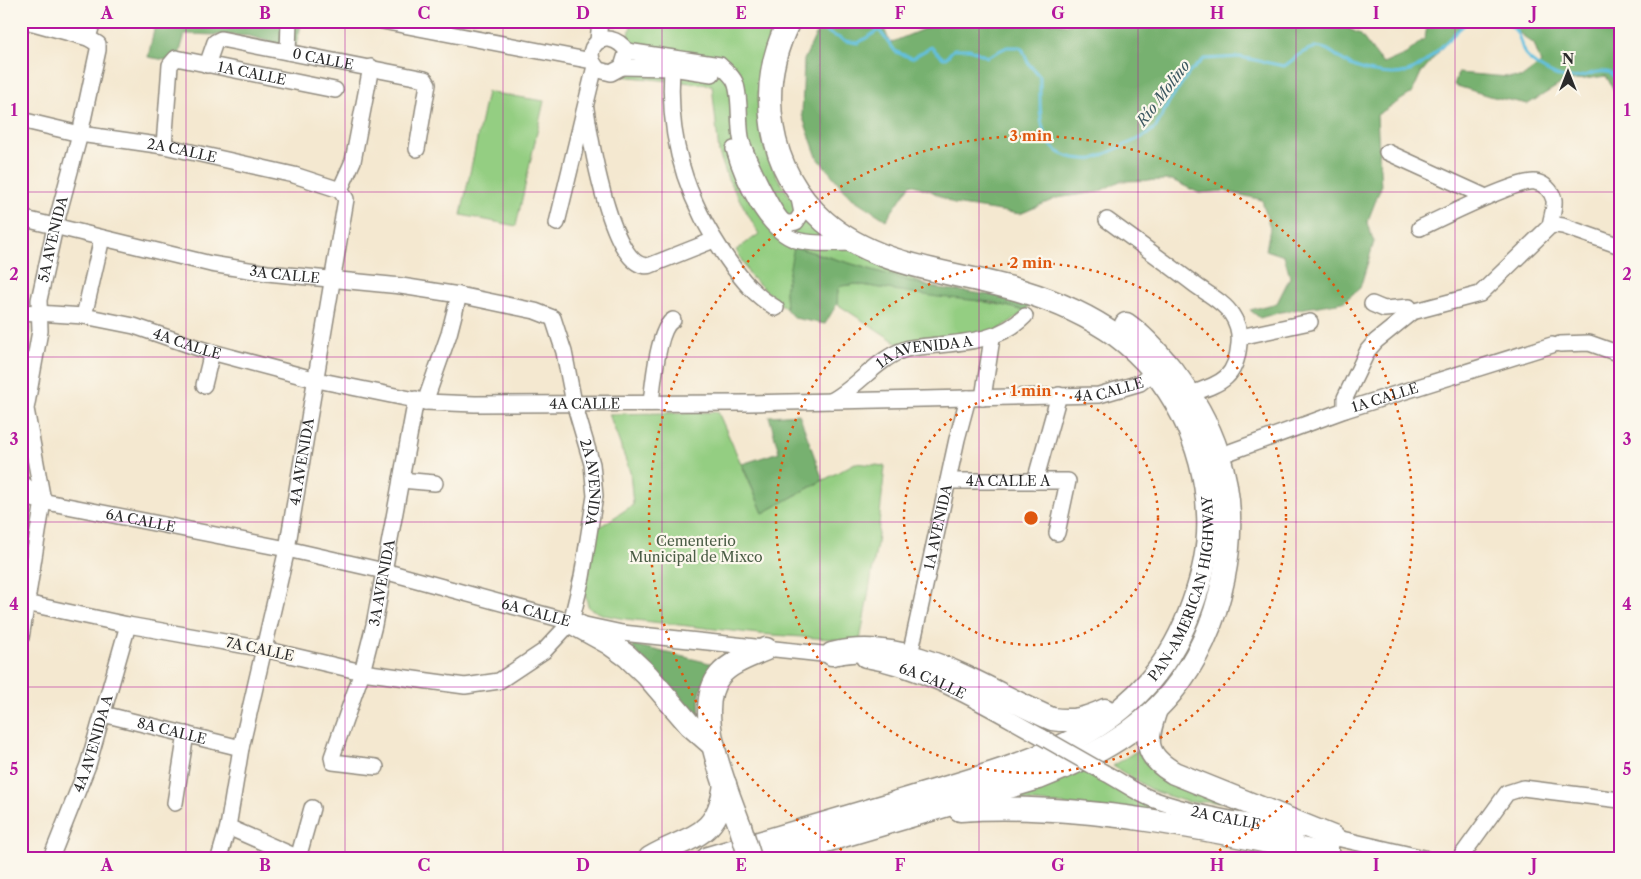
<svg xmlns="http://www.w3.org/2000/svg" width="1641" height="879" font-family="'Libre Caslon Text',serif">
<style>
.green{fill:#94ce82;stroke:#607c56}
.forest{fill:#77b170;stroke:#516e4e}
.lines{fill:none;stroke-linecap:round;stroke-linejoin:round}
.stream{stroke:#62c0e0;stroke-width:3}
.minor-casing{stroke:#908a7e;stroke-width:18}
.highway-casing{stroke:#908a7e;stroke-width:25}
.minor{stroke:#fff;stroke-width:15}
.highway{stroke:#fff;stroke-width:22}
.minor-bridge-casing{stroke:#908a7e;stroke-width:18;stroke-linecap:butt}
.highway-bridge-casing{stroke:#908a7e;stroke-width:25;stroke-linecap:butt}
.minor-bridge{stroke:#fff;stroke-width:15}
.highway-bridge{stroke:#fff;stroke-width:22}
.grid{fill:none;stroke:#b5179e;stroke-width:1;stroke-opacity:0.55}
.ring{fill:none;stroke:#df570e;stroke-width:2.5;stroke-dasharray:2.5 5}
.labels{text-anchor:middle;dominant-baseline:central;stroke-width:4.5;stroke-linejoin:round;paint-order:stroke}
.street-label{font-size:14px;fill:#2b2b2b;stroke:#fbf7ec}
.park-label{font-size:14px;fill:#4a5c45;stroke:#fbf7ec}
.water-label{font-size:15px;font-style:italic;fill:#3c5861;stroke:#fbf7ec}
.centre{fill:#df570e;stroke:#fbf7ec;stroke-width:2.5}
.ring-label{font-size:15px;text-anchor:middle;font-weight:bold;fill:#df570e;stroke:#fbf7ec;stroke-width:4.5;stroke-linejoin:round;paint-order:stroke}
.neatline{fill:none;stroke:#b5179e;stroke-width:2}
.grid-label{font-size:16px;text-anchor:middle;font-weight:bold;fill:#b5179e}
</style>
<rect width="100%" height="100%" fill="#fbf7ec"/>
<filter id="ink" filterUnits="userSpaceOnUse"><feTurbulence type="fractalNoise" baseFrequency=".02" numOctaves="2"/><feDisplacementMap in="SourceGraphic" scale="10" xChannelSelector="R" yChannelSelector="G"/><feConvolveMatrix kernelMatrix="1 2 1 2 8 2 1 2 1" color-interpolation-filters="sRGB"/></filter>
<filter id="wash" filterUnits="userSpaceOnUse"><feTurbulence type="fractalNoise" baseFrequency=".0096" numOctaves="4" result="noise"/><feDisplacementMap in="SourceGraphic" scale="20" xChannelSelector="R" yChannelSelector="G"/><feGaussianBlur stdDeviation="1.12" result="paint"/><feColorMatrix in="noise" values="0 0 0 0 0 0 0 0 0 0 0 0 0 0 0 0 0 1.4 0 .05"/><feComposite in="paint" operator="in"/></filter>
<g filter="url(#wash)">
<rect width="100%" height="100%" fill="#f4e8d0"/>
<g class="green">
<path d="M632,21H775C738,113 762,195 848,247C874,262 903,274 930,287L795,247L785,291L786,309L750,276L736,250L759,234L728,179L719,153L712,85L620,76Z"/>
<path d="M487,92L544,101L516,226L461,215Z"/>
<path d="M856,284C913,294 970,296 1026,311L992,334L905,348L837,304L838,289L841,286Z"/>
<path d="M21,323L30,324L21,384Z"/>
<path d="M718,412L763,513L855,463L885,466L877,544L860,641L759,634L626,619L604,615L589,608L584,592L598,528L633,505L630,472L609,414Z"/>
<path d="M1138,750L1145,762L1222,802H1187L1153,791L1113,766Z"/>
<path d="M1086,770L1204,818L1002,799Z"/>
</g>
<g class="forest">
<path d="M156,21H302L295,49L249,36L185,34L177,62L148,57Z"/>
<path d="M822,21H881L890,43L943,21H1036L1071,25L1074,21H1332L1360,34L1383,64L1406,54L1425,38L1428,21H1498L1461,25L1421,73L1412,93L1377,115L1381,187L1367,223L1374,242L1360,288L1343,302L1281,312L1260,318L1250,310L1277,303L1290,277L1284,256L1266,250L1270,228L1262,200L1224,191L1199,193L1172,180L1120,181L1098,192L1057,198L1020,214L954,204L931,191L911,184L886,220L849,196L817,157L802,115L804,60Z"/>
<path d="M1503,21H1620V101L1606,76L1564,82L1528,104L1489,96L1454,85L1458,73L1521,78L1541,63L1534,44Z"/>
<path d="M794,247L930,287L1030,300L1026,311L992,302L938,297L856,284L841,286L838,289L837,304L825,324L794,318L786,309L785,291Z"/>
<path d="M799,414L823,480L763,513L742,464L779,452L769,416Z"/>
<path d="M634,645L718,665C699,685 698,693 700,719L632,648Z"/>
</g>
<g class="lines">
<g class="stream">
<path d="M1506,21C1523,35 1517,38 1525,54C1531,64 1554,76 1565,78C1582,80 1595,68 1611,73L1619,83L1617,109L1620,121"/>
<path d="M811,25L846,41L858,43L879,30L896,52L912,58L931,47L943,58H946L954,49H970L987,57L1007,47H1019L1023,50L1028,63L1040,77C1040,121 1036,162 1094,159L1145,136L1156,127L1169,102L1189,73L1204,59L1240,57L1284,66C1294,60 1301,51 1313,48C1326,45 1334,55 1344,61C1358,71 1390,77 1407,72C1429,66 1450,34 1469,21"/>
</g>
</g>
</g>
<g filter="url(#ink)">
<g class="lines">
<defs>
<g id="minor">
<path d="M382,21L592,61"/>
<path d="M88,38L93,21"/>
<path d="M598,41L600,21"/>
<path d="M627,51L622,67L611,73L599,70C577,50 606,23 627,51L720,65C725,70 732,75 735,82C741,96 738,121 741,137C743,151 772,210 782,220C787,224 791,223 796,222L802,213L798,194"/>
<path d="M288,52L289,21"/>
<path d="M673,59C665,134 685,199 728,260C742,280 755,296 776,308"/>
<path id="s1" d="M207,65L215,42L221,39L425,79L428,84L417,149"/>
<path d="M622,67L672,68L712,74"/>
<path d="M586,109C590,136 612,277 651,265L714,240"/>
<path id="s2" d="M21,120L80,134L164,146L294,175L340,190"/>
<path id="s3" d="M164,146L170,65L176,58L335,90"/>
<path d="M734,149C742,177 766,231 796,240C814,245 836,243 854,243"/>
<path d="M1387,152L1486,197"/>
<path d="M340,190L353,161L371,67"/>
<path id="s4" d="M21,218L211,264L267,273L401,286L459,295L535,311L553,318L564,352L574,403L592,464L595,496L582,577L571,622L544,651L499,681L465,686L362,672L264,649L128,625L21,602"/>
<path d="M1107,220C1136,241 1165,262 1194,284C1206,293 1224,302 1232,315C1238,324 1240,334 1239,344C1236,379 1221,383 1191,394"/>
<path d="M557,223L595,66"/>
<path d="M1420,228C1439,219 1519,179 1535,182C1544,183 1552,191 1554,200C1555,208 1551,218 1550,226"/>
<path d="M1372,304L1384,309L1409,307L1412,312"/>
<path id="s5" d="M21,312L84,316L134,326L204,350L317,380L425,402L475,404L750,403L1099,395L1140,383L1154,372"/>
<path d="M84,316L102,238"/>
<path d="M1240,337L1310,322"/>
<path d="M1560,344L1589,343L1620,354"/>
<path d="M204,385L212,352"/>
<path d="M983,398L992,338"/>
<path id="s6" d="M831,401C857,388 877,358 906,349C913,347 921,347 929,346C963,342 999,342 1025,316"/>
<path d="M425,402L449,334L459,295"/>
<path d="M651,403C653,385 658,328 673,320"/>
<path d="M1345,410V398L1368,350L1376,341L1412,312L1480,294L1550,226L1556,225L1563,226L1620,246"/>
<path id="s7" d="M1219,456L1345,410L1552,345"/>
<path d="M401,480L435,483"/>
<path id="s8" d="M948,481H1068L1057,533"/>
<path d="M1035,481L1059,395"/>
<path d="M21,482L42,500"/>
<path id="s9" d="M21,497L287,549L384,571L571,622L622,633L841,656"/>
<path id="s10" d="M21,638L43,501L26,409L40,331L39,300L55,227L80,134L98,50V44L88,38L26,21"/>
<path id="s11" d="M910,655L957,439L968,398"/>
<path id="s12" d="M864,659C930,670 985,706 1042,737"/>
<path id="s13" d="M103,714L241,748"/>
<path id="s14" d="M376,767L333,762L332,757L362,672L374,625L416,399"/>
<path id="s15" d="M1105,773C1121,781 1136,793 1152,799C1199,816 1250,822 1299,831"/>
<path d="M175,803L186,734"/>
<path d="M228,827L299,858"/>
<path d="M1324,835L1424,858"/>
<path id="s16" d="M51,858L88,765L128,625"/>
<path id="s17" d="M219,858L228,827L241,748L287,549L346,199L340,190"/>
<path d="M298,858L312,808"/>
<path d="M1460,858L1507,793L1523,788L1620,800"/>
</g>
<g id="highway">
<path d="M571,622L609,643L627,656L647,675L690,725L714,746"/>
<path d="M832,654C911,635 982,689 1052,719C1073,722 1086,719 1105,710"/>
<path d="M1156,709C1146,740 1142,754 1174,773L1333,837"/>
<path d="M960,810C1080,802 1211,829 1329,855"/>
<path d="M740,826C727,790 691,709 720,675C731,662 751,656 766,649"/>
<path d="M650,858C690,835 718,839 725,784"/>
<path id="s18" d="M708,858C776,838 844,818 911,798C1031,762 1148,735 1193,603C1204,573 1210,545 1208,513C1205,445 1172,377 1117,336C1089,316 1055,301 1022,291C956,271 878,269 824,221C767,170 755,88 789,21"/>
<path d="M768,858L1039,778C1089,758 1135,736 1171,693C1222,631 1244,531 1218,454C1208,423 1192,395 1171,369C1158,353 1143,336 1126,324"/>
</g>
</defs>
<use href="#minor" class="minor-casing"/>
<use href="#highway" class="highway-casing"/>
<use href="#minor" class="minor"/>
<use href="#highway" class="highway"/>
<defs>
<path id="minor-bridge" d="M1042,737L1105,773"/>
<path id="highway-bridge" d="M740,826L750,858"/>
</defs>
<use href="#minor-bridge" class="minor-bridge-casing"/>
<use href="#highway-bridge" class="highway-bridge-casing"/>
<use href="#minor-bridge" class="minor-bridge"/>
<use href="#highway-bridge" class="highway-bridge"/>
</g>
</g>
<path class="grid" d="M186,21V858M345,21V858M503,21V858M662,21V858M820,21V858M979,21V858M1138,21V858M1296,21V858M1455,21V858M21,192H1620M21,357H1620M21,522H1620M21,687H1620"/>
<g class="ring">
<circle cx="1031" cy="518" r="127"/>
<circle cx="1031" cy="518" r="255"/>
<path d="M855 857A382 382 0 1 1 1207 857"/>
</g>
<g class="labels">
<g class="street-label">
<text stroke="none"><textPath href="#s1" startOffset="135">0 CALLE</textPath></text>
<text stroke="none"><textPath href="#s3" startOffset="168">1A CALLE</textPath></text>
<text stroke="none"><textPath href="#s2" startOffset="164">2A CALLE</textPath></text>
<text stroke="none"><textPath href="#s10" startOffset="405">5A AVENIDA</textPath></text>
<text stroke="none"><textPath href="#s4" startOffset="270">3A CALLE</textPath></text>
<text stroke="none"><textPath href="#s5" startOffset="170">4A CALLE</textPath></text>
<text stroke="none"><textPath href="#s6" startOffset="109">1A AVENIDA A</textPath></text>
<text stroke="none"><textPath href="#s5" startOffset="1100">4A CALLE</textPath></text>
<text stroke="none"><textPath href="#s7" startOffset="176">1A CALLE</textPath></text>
<text stroke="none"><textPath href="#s5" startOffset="575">4A CALLE</textPath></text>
<text stroke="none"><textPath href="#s17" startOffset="405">4A AVENIDA</textPath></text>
<text stroke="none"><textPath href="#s8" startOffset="60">4A CALLE A</textPath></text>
<text stroke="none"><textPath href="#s4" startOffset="712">2A AVENIDA</textPath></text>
<text stroke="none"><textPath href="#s9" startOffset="122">6A CALLE</textPath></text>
<text stroke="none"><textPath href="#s11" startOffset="131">1A AVENIDA</textPath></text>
<text stroke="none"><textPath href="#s14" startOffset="230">3A AVENIDA</textPath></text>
<text stroke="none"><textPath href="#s18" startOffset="582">PAN-AMERICAN HIGHWAY</textPath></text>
<text stroke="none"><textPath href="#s9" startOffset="528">6A CALLE</textPath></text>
<text transform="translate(260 649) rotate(12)">7A CALLE</text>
<text stroke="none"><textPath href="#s12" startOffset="72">6A CALLE</textPath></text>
<text stroke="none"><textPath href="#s13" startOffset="71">8A CALLE</textPath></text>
<text stroke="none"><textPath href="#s16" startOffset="122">4A AVENIDA A</textPath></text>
<text stroke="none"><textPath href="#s15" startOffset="130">2A CALLE</textPath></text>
</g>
<g class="park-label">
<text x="696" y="541">Cementerio<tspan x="696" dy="16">Municipal de Mixco</tspan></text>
</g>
<g class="water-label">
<text transform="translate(1163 93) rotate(-53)">Río Molino</text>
</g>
</g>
<circle cx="1031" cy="518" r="8" class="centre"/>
<g class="ring-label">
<text x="1031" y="141">3 min</text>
<text x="1031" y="268">2 min</text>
<text x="1031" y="396">1 min</text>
</g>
<rect width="1641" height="879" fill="none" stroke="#fbf7ec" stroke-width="55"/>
<g transform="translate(1568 72)" stroke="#fbf7ec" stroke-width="4" paint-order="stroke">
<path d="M0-4L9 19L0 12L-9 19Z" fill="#2b2b2b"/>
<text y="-8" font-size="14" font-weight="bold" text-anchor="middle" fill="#2b2b2b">N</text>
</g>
<rect x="28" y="28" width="1586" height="824" class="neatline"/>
<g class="grid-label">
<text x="107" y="19">A</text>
<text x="265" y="19">B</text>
<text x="424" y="19">C</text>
<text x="583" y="19">D</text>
<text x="741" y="19">E</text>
<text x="900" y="19">F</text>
<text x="1058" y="19">G</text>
<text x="1217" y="19">H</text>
<text x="1376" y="19">I</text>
<text x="1534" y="19">J</text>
<text x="14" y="116">1</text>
<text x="1627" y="116">1</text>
<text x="14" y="280">2</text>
<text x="1627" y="280">2</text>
<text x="14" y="445">3</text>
<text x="1627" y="445">3</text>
<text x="14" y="610">4</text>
<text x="1627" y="610">4</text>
<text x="14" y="775">5</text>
<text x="1627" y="775">5</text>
<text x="107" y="871">A</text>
<text x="265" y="871">B</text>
<text x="424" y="871">C</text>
<text x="583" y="871">D</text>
<text x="741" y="871">E</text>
<text x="900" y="871">F</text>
<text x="1058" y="871">G</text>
<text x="1217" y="871">H</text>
<text x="1376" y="871">I</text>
<text x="1534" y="871">J</text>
</g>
</svg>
